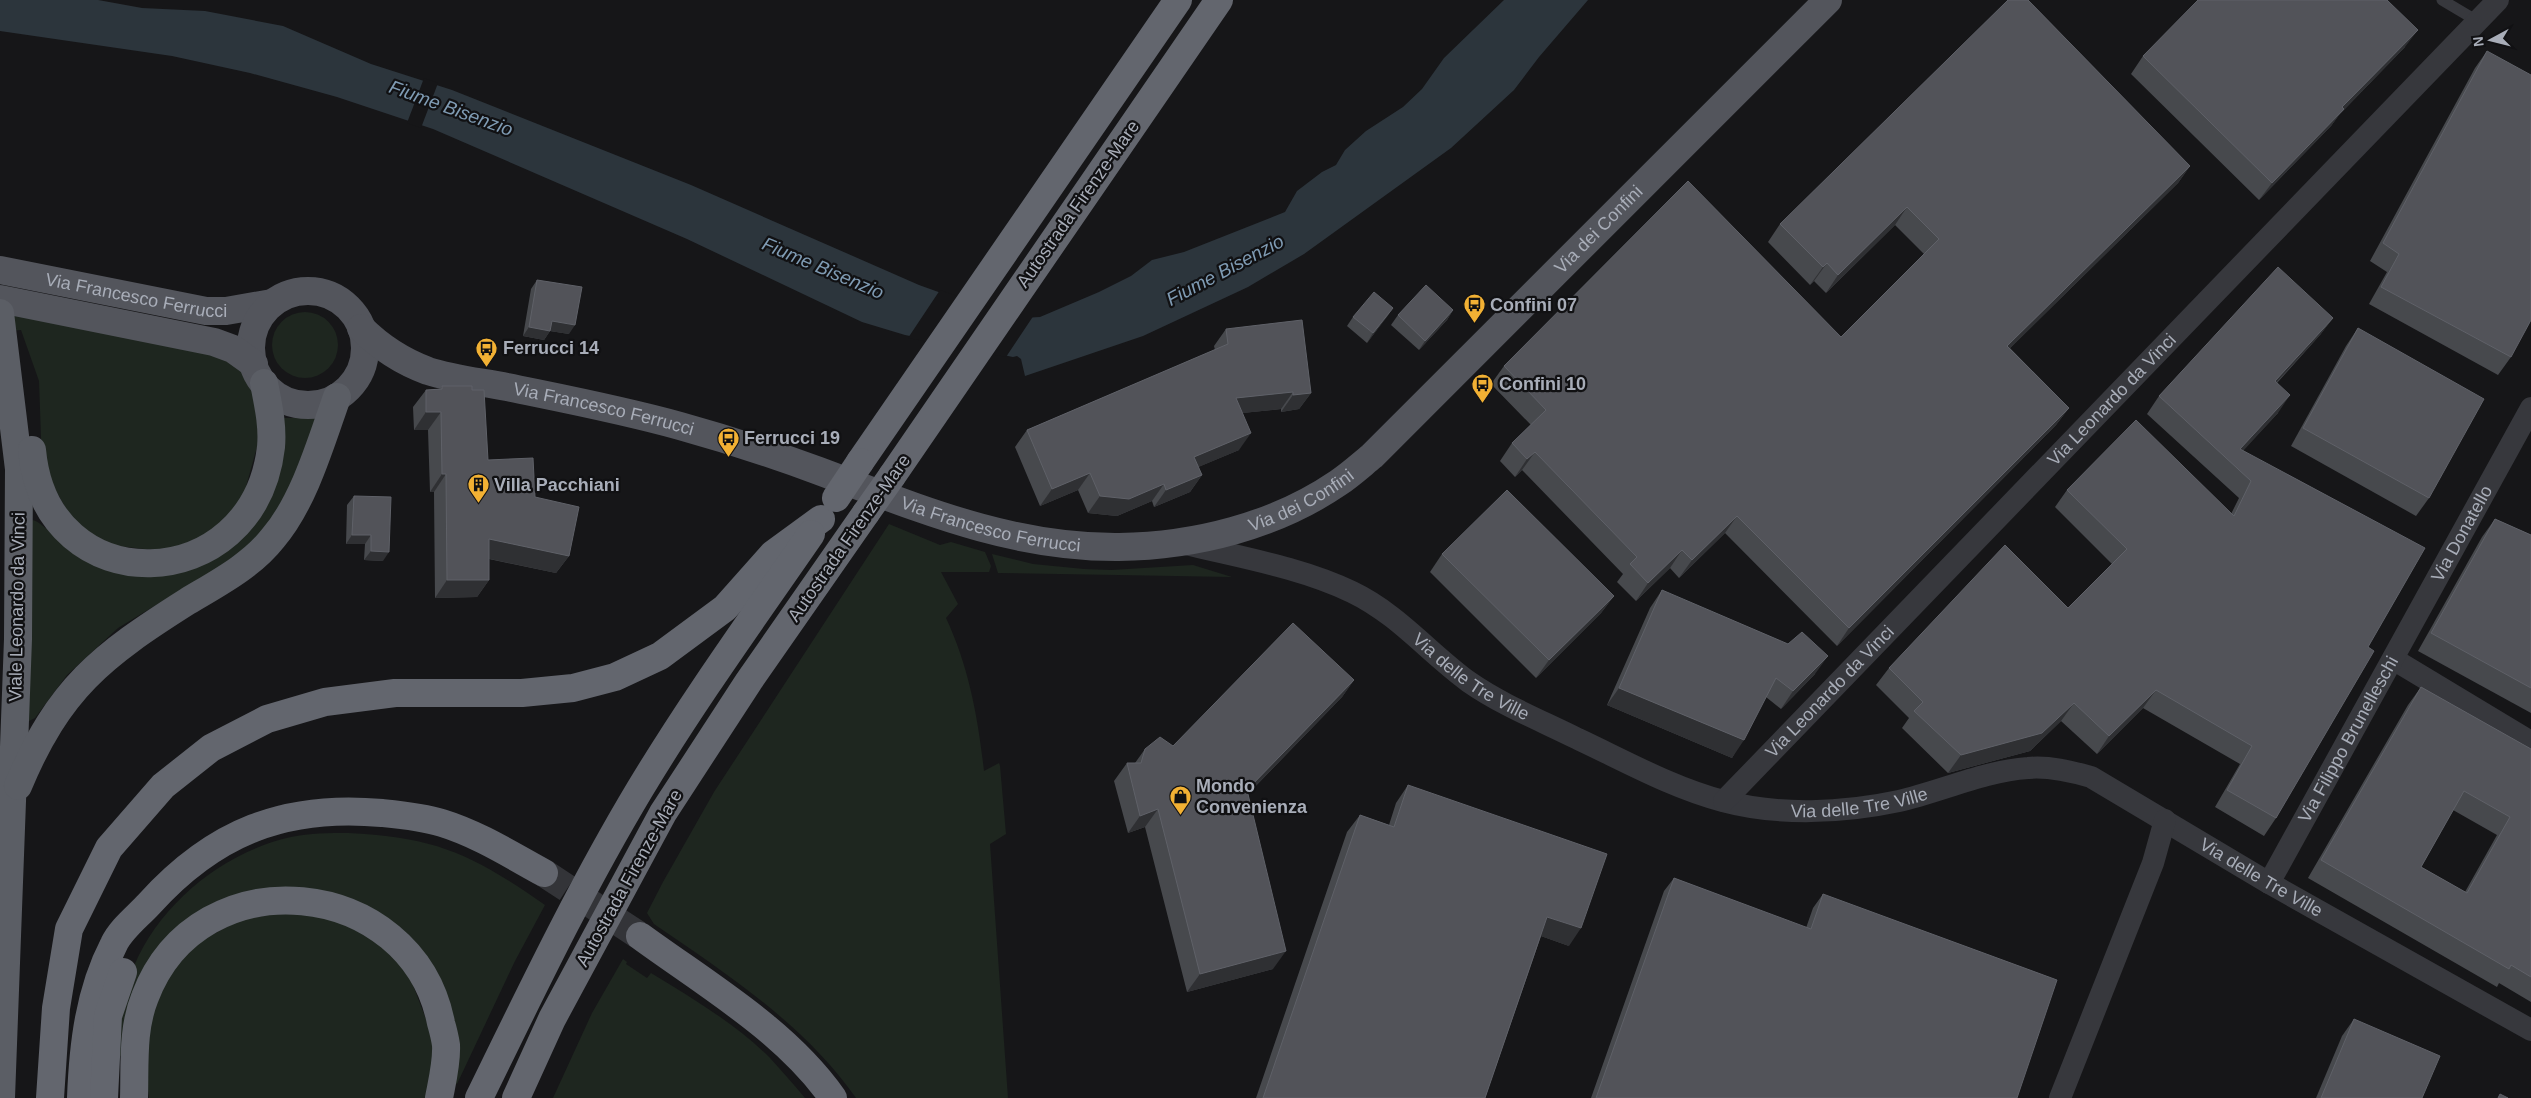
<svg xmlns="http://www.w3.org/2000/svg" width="2531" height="1098" font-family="Arial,sans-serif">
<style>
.green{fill:#1e261f}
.water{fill:#2c353c}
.pier{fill:#161618}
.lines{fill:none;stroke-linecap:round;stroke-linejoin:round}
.motorway-tunnel{stroke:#333438;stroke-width:28;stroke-dasharray:28 14;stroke-linecap:butt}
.service{stroke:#37383d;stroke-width:11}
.minor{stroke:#37383d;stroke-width:22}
.primary{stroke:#53555c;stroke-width:28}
.trunk{stroke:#5b5e65;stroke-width:28}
.motorway{stroke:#63666e;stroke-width:28}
.motorway-bridge{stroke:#63666e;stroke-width:28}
.wall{fill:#47494d;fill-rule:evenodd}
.shaded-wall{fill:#2f3033}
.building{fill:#525359;stroke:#5f6168;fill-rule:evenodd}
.labels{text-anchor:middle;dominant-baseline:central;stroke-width:4.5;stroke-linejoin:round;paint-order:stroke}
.street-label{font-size:18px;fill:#a8adb8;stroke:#111113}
.poi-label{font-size:18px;font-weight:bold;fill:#a8adb8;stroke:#111113;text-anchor:start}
.water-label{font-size:19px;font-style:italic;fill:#7f9bb3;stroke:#111113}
</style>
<rect width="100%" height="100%" fill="#161618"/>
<g class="green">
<path d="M0,306L215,349L240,368L245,377L256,400L262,429L242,501L206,536L163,551L108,545L72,520L42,465L39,381L21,330L0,332Z"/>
<circle cx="305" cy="345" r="33"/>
<path d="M279,418H321L289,496L256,541L219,567L118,628L67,675L35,718L27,722L31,520C40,519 62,545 71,552C108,578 161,584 202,563C206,561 212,559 215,556C222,550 226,534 230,525C246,490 263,454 279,418Z"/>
<path d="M889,524L940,545L951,542L985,552L991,566L989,572H941L958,604L946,618C969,667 978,718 984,771L999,763L1000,766L1006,834L990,844L1008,1098H856C805,1025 727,974 654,924L647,913L663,882L714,792Z"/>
<path d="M992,554L1033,564L1084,569L1111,570L1193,565L1232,577L998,573Z"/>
<path d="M348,833C437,837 473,855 545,905L515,961L457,1084L454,1083L427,960L407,936L349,901L315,890L289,888L262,890L217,905L121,1056L112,1054C119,1028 124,990 134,966C161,902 224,852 291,837C310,833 329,833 348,833Z"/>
<path d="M290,911L335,919L379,943L408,972L432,1035L433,1051L428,1098H149L147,1084V1030L166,980L195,944L240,920Z"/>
<path d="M623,959L627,962L626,964L647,978L651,973C692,998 736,1024 770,1058C782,1071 794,1085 805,1098H553L592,1013Z"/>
</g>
<path class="water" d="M0,0H98L142,8L205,11L283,26L371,64L452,90L691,185L919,285L994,312L1022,318L1040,317L1099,292L1131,276L1152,260L1184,252L1285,212L1297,191L1322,172L1336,165L1345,150L1366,131L1403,107L1422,89L1444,58L1504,0H1588L1539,57L1514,90L1451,148L1304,254L1248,287L1143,336L1025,376L1021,359L1017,356L1013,357L905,335L862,322L687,239L433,129L337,97L250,73L172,56L0,31Z"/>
<g class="pier">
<path d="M424,78L438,83L421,128L407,123Z"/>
<path d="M940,290L995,309L1022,315H1034L1006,357L908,338Z"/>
</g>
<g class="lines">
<path class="motorway-tunnel" d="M544,873L640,936"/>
<path class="service" d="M2442,0L2479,22"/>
<g class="minor">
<path id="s1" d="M1182,543C1238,557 1300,567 1352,592C1398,614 1429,653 1469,682C1502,705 1542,721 1578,739C1625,761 1673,788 1723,801C1779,816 1843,813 1899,801C1942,791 1984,771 2028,768C2049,766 2070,771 2091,777L2269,883L2531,1030"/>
<path d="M2393,659L2531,742"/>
<path id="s2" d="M1724,801L2498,0"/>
<path id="s3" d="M2269,883L2531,408"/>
<path d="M2060,1098L2153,863L2165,820"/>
</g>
<g class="primary">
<path id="s4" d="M0,270L206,311H226L272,303"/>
<circle cx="308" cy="348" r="57"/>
<path d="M0,299L214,342L233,349L254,364"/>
<path id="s5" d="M361,328C381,348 401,361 428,371C453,379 482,382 507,387C565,399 623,410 680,426C727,439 773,454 819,471C918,508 1011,548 1119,547C1195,546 1275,526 1338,483C1350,475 1361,465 1372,456L1828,0"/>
</g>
<g class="trunk">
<path d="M0,313L19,469L18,639L1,1098"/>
<path d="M32,450C46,605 254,598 271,447C273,425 268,404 264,383"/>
<path d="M18,786C59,688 101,656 188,601C218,583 251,566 273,538C304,502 321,442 337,397"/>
</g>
<g class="motorway">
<path d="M860,462L1178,0"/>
<path d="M892,476L1219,0"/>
<path d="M640,936C707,985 785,1030 833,1098"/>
<path d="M50,1098L56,1008L69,929L109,848L163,786L211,748L267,719L325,702L395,693H522L573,688L615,677L660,656L725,608L773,554L821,519"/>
<path d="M81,1098C83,1045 89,992 114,944C121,929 138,916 149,904C214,832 285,804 382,813C402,815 423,817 442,823C478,834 511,855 544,873"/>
<path d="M104,1098L108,1016L123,972"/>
<path d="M134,1098C135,1064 132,1029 145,997C199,854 412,876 441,1023C443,1030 445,1038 446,1045C447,1062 442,1082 439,1098"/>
<path d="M479,1098C530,994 580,889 640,789C693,701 753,618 811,534"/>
<path d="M516,1098L552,1019L663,813L749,681L866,513"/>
</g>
<g class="motorway-bridge">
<path d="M836,498L860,462"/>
<path d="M866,513L892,476"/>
</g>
</g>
<g class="wall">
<path d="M2405,47L2339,115L2331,126L2259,200L2131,74L2143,56Z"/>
<path d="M2487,51L2511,357L2498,375L2369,304L2387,272L2370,261L2475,68Z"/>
<path d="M2190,166L2178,183L2010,348L2069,408L2056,425L1837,646L1725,533L1679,578L1670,568L1636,601L1617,582L1623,574L1522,470L1515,477L1500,461L1512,443L1531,425L1491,384L1504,366L1841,337L1924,254L1895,225L1826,293L1814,281L1810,285L1768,242L1780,224Z"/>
<path d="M537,280L569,334L550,331L544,340L523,336L531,289Z"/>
<path d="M1393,308L1367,343L1347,326L1353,317Z"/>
<path d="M1453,310L1447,320L1419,350L1391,325L1398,315Z"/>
<path d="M2333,318L2320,335L2277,383L2278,413L2243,450L2368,647L2276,818L2264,836L2215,807L2240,764L2143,708L2097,754L2061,721L2030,751L1948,773L1902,728L1909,718L1876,685L1889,668L2068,608L2112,564L2055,507L2067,490L2231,514L2239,498L2147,414L2159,396Z"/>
<path d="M2358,328L2429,498L2416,516L2291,446L2346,346Z"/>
<path d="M1226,329L1311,393L1299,409L1281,412V409L1242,413L1239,450L1198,467L1202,475L1190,492L1154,507L1152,501L1117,516L1088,513L1078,490L1040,506L1015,447L1027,430L1215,350L1214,346Z"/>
<path d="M442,386L472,390L488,460L535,497L569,556L556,573L489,559V580L477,597L435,598L434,492H430L428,430H414L413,407L426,390L440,389Z"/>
<path d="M354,496L383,561L364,560L365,544H346L347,505Z"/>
<path d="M2495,519L2531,535V713L2418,651L2482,537Z"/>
<path d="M1442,554L1614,596L1601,613L1536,678L1430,572Z"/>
<path d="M1662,590L1815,674L1781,709L1766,697L1732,758L1607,705L1650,608Z"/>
<path d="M1354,680L1342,697L1248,794L1273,969L1187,992L1145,827L1128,833L1114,781L1127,763H1135L1145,749L1173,746Z"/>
<path d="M2421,687L2531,749V1002L2499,983L2497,987L2308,878L2408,705ZM2453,810L2497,835L2465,892L2421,867Z"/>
<path d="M1408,785L1569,946L1541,936L1485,1098H1256L1347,832L1360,815L1389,825L1396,803Z"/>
<path d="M1674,878L1806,928L1813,908L1823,894L2017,1098H1591L1664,891Z"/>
<path d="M2354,1019L2422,1098H2316L2342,1036Z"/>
</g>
<g class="shaded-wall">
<path d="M2418,30L2405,47L2339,115L2331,126L2259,200L2272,183L2342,107Z"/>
<path d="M2190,166L2178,183L1995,363L2007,346Z"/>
<path d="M1907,207L1895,225L1826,293L1838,275Z"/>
<path d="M1827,263L1814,281L1810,285L1823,267Z"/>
<path d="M1393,308L1387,317L1367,343L1373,333Z"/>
<path d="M1453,310L1447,320L1419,350L1425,341Z"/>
<path d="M2333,318L2320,335L2262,398L2275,381Z"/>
<path d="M552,321L575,325L569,334L550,331L544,340L523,336L529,327Z"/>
<path d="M1293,392L1281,409L1224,415L1236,398Z"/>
<path d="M1311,393L1299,409L1281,412L1293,395Z"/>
<path d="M2290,395L2278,413L2232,463L2240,449Z"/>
<path d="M2069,408L2056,425L1837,646L1849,628Z"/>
<path d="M426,412H441L428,430H414Z"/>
<path d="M1251,433L1239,450L1182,474L1194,457Z"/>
<path d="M1535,452L1522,470L1515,477L1527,459Z"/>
<path d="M1090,473L1078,490L1040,506L1052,489Z"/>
<path d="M442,474H446L434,492H430Z"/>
<path d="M1202,475L1190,492L1154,507L1166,490Z"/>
<path d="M1164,484L1152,501L1117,516L1088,513L1100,496Z"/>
<path d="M1737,516L1725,533L1679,578L1692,560Z"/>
<path d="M352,535H371L365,544H346Z"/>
<path d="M489,539L569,556L556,573L476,556Z"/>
<path d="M1682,550L1670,568L1636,601L1648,583Z"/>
<path d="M371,551L389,552L383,561L364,560Z"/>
<path d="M447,580H489L477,597L435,598Z"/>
<path d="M1614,596L1601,613L1536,678L1549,660Z"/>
<path d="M1828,656L1815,674L1781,709L1793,691Z"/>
<path d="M1354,680L1342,697L1234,808L1247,790Z"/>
<path d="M1619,688L1744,740L1732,758L1607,705Z"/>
<path d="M2156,690L2143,708L2097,754L2109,736Z"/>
<path d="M2074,703L2061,721L2030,751L1948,773L1961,755Z"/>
<path d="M1158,809L1145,827L1128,833L1140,816Z"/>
<path d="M1547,917L1581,928L1569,946L1535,934Z"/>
<path d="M1286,951L1273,969L1187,992L1200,974Z"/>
</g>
<g class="building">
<path d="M2008,0H2028L2190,166L2007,346L2069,408L1849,628L1737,516L1692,560L1682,550L1648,583L1630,564L1637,557L1535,452L1527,459L1512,443L1546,410L1504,366L1688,181L1841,337L1939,239L1907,207L1838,275L1827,263L1823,267L1780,224Z"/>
<path d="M2198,0H2387L2418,30L2342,107L2344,109L2272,183L2143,56Z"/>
<path d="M2487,51L2531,75V320L2511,357L2381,287L2399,254L2383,243Z"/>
<path d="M2278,267L2333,318L2275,381L2290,395L2240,449L2425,548L2368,647L2374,651L2276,818L2227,790L2252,746L2156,690L2109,736L2074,703L2042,733L1961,755L1914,711L1923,702L1889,668L2005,545L2068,608L2127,549L2067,490L2136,420L2234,516L2251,481L2159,396Z"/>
<path d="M537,280L582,287L575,325L552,321L550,331L529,327Z"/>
<path d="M1426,285L1453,310L1425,341L1398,315Z"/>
<path d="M1374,292L1393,308L1373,333L1353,317Z"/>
<path d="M1302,320L1311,393L1293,395V392L1236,398L1251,433L1194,457L1202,475L1166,490L1164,484L1129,499L1100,496L1090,473L1052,489L1027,430L1228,344L1226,329Z"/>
<path d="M2358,328L2484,399L2429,498L2303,428Z"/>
<path d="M442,386H472V390H484L488,460L533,458L535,497L579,507L569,556L489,539V580H447L446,474H442L441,412H426V390L442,389Z"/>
<path d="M1507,490L1614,596L1549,660L1442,554Z"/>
<path d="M354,496L391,497L389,552L371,551V535H352Z"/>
<path d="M2495,519L2531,535V688L2431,633Z"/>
<path d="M1662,590L1788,644L1802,632L1828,656L1793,691L1776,678L1744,740L1619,688Z"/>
<path d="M1293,623L1354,680L1247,790L1286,951L1200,974L1158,809L1140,816L1127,763H1141L1145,749L1160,737L1173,746Z"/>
<path d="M2421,687L2531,749V977L2511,965L2509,969L2321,860ZM2464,791L2510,817L2467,893L2421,867Z"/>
<path d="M1408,785L1607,854L1581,928L1547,917L1485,1098H1263L1360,815L1394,827Z"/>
<path d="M1674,878L1811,929L1823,894L2057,980L2017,1098H1596Z"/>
<path d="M2354,1019L2440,1056L2422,1098H2321Z"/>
<path d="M2500,1094L2508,1098H2498Z"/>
</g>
<defs>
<symbol id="bus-pin" viewBox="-11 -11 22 30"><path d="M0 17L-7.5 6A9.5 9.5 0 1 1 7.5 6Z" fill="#f2b134" stroke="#111113"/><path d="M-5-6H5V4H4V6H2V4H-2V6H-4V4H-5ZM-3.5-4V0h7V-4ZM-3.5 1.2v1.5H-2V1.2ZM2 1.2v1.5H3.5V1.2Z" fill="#111"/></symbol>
<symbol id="building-pin" viewBox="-11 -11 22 30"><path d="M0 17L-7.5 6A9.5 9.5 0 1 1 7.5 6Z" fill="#f2b134" stroke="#111113"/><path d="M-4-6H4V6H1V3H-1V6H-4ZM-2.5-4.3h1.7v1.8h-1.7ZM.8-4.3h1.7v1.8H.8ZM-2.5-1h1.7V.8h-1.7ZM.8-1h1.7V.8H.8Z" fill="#111"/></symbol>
<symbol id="shop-pin" viewBox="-11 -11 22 30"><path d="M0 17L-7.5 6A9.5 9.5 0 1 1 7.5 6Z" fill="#f2b134" stroke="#111113"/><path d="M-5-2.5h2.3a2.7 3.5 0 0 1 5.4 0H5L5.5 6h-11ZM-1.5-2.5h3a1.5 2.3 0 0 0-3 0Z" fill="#111"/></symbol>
</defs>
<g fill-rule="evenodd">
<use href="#bus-pin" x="1462" y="292" width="25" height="34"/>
<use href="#bus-pin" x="474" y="336" width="25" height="34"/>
<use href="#bus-pin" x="1470" y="372" width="25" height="34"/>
<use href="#bus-pin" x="716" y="426" width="25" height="34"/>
<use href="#building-pin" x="466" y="472" width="25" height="34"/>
<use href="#shop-pin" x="1168" y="784" width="25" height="34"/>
</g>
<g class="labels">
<g class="street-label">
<text transform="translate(1078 204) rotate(-55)">Autostrada Firenze-Mare</text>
<text stroke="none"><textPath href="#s5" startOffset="1391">Via dei Confini</textPath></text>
<text stroke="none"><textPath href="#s4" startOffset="139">Via Francesco Ferrucci</textPath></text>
<text stroke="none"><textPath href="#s2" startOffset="558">Via Leonardo da Vinci</textPath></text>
<text stroke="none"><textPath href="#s5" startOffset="260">Via Francesco Ferrucci</textPath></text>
<text stroke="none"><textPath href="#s5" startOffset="986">Via dei Confini</textPath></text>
<text stroke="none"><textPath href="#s5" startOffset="665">Via Francesco Ferrucci</textPath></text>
<text stroke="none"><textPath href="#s3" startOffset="399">Via Donatello</textPath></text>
<text transform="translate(849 538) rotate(-55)">Autostrada Firenze-Mare</text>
<text transform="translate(17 607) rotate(-89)">Viale Leonardo da Vinci</text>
<text stroke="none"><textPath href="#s1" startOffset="324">Via delle Tre Ville</textPath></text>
<text stroke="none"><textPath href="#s2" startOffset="152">Via Leonardo da Vinci</textPath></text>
<text stroke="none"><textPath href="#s3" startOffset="164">Via Filippo Brunelleschi</textPath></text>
<text stroke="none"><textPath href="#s1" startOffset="744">Via delle Tre Ville</textPath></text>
<text transform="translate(629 878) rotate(-61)">Autostrada Firenze-Mare</text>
<text stroke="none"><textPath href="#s1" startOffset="1179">Via delle Tre Ville</textPath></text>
</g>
<g class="poi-label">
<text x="1490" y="305">Confini 07</text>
<text x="503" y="348">Ferrucci 14</text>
<text x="1499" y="384">Confini 10</text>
<text x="744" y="438">Ferrucci 19</text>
<text x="494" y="485">Villa Pacchiani</text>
<text x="1196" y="786">Mondo<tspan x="1196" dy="21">Convenienza</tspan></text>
</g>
<g class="water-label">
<text transform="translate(451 108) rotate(20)">Fiume Bisenzio</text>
<text transform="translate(823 268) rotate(23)">Fiume Bisenzio</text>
<text transform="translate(1225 270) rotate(-28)">Fiume Bisenzio</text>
</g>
</g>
<g transform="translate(2491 40) rotate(263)" stroke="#111113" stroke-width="4" paint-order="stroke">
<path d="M0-4L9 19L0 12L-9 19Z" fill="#a8adb8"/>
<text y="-8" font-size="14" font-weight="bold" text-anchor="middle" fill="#a8adb8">N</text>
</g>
</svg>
